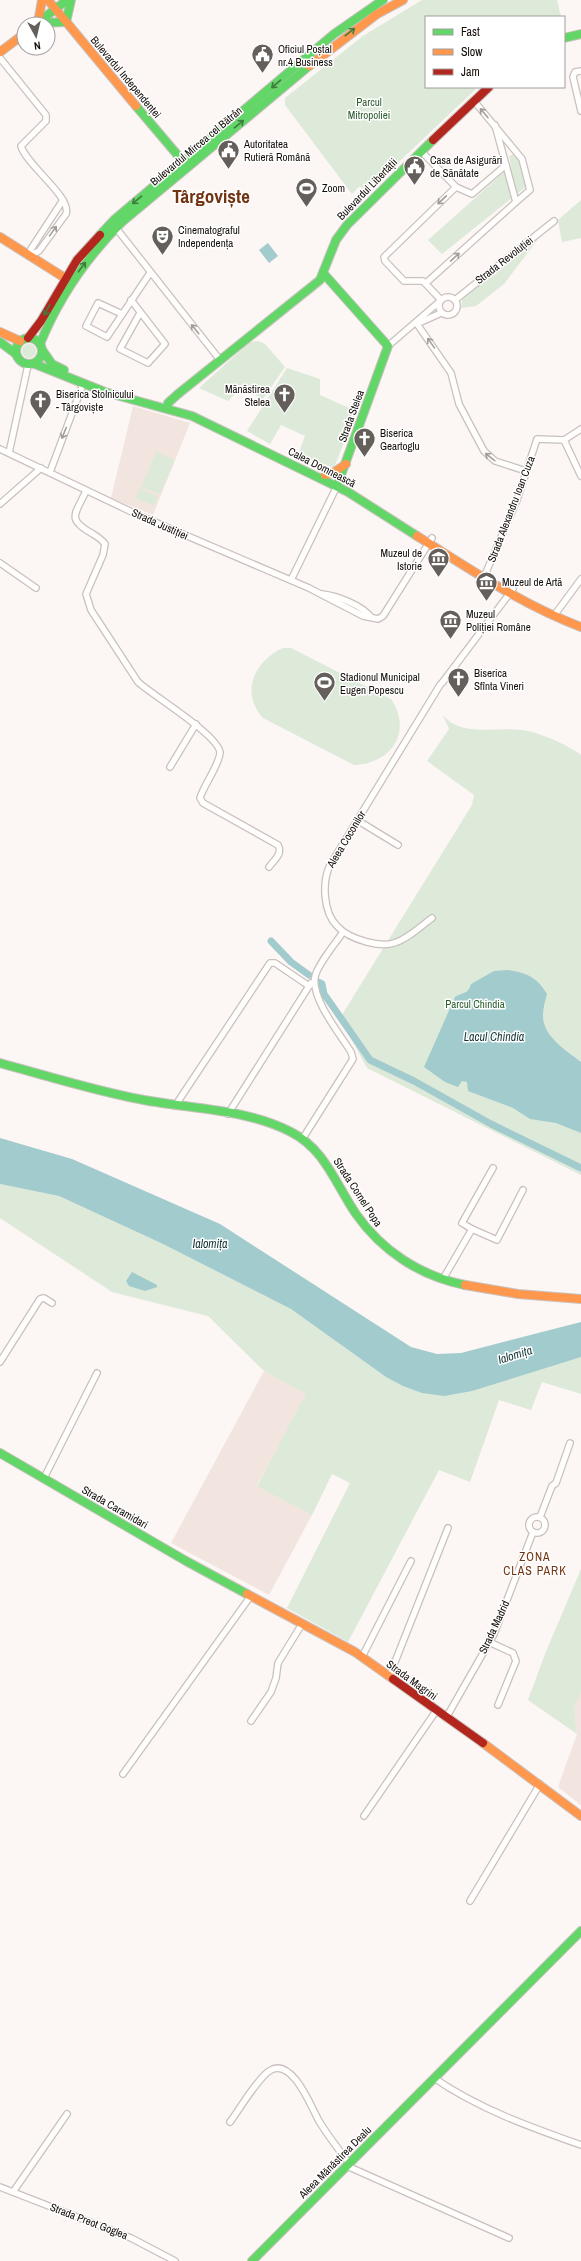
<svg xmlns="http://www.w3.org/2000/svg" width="581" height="2261" font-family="'Archivo Narrow',sans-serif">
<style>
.built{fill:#f2e5df}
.green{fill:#dde9d9}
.water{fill:#a2cbcd}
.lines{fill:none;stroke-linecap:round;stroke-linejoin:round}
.canal{stroke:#a2cbcd;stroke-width:7}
.street-casing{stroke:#c8c1be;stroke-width:8}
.fast-casing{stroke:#c8c1be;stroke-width:10}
.slow-casing{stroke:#c8c1be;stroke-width:10}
.jam-casing{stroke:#c8c1be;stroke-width:10}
.street{stroke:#fffefd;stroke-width:5.5}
.fast{stroke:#63d668;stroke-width:8}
.slow{stroke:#ff974d;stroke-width:8}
.jam{stroke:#b3261e;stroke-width:8}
.oneway{stroke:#3f7c3d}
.oneway2{stroke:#a19e9b}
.labels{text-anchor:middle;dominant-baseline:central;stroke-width:3;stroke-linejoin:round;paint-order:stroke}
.poi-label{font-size:11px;fill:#140d09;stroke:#fff;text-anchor:start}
.street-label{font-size:11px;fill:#140d09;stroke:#fff}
.park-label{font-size:11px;fill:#2a5d2e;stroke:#fff}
.water-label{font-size:12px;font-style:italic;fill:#133335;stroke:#fff}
.neighbourhood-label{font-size:12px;letter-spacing:1px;fill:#723311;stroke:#fff}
.town-label{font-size:19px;font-weight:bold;fill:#723311;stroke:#fff}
</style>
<rect width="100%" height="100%" fill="#fcf6f4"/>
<g class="built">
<path d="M133,406L190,423L153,515L111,498Z"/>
<path d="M264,1371L307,1394L257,1485L312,1515L269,1595L171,1543Z"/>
<path d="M581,1691V1805L558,1787L577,1734L574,1709Z"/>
</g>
<g class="green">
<path d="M422,0H557L561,17H426V87H478L366,193L360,186L352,194L285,105V98L363,36Z"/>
<path d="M514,154L519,160L527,186L442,254L428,240L511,166L509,156Z"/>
<path d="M581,200V238L562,242L558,220Z"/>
<path d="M545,230L504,284L476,306L461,308L462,300Z"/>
<path d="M258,341L265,344L285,367L263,399L241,388L228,401L199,388L250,342Z"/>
<circle cx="29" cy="351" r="7"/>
<path d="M287,368L320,379V395L356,411L334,468L298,455L305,436L281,425L270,444L247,431Z"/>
<path d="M156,452L175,460L160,494L141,487Z"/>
<path d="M140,488L158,497L155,506L135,498Z"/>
<path d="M283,648H291L391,699C413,732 391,764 354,765L263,718C240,693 254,661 283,648Z"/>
<path d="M443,715C459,737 498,727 522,730C538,732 569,745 581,755V1175L367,1068L340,1018L472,805L474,795L427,761L449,729Z"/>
<path d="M0,1184L59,1196L163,1244L291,1309L386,1377L581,1357V1394L542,1382L531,1410L499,1400L470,1482L439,1470L348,1642L287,1608L350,1483L332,1474L312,1515L257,1486L306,1394L264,1371L208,1316L112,1292L0,1218Z"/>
<path d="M581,1569V1691L574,1709L577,1734L528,1700L545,1654Z"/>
</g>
<g class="water">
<path d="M268,243L278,256L269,263L259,250Z"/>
<path d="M508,970C527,973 537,977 547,994C545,1001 543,1008 543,1015C542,1036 567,1051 581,1062V1133L556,1123L530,1119L513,1108L468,1091L467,1082L462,1081L458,1087L445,1082L424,1067L455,997C462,992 468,995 471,984L494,971Z"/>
<path d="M0,1138L72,1159L220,1224L411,1347L437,1354L461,1353L581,1322V1357L472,1391L444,1396L422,1393L403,1386L386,1377L291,1309L163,1244L59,1196L0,1184Z"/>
<path d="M132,1272L157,1285V1287L145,1291L129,1286L126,1281Z"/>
</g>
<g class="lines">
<g class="canal">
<path d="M271,941L291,962L309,975"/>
<path d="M318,982L322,984L324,994L336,1011L370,1060L414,1081L491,1124L581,1168"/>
</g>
<defs>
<g id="street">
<path d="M0,58L46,115V121L21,146C26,165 72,197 66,214L39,251L29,256"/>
<path d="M581,71L575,72L573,77L581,111"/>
<path d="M474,101L522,159L530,190L516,202"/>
<path d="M421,151L456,187"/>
<path d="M116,228L220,360"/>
<path d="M29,256L31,249L63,200"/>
<path d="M426,283L516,202L495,125"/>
<circle cx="448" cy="306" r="9"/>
<path d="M131,300L165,344L148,363L120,349L140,313"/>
<path d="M441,300L423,281H404L385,261L384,257L456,187L472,194L506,165"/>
<path d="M455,300L554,221"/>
<path d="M122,314L98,303L86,326L107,337L150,273"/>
<path d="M421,322L441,313"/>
<path d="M417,324L451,373L459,404L484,451L495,461L526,471"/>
<path d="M388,346L439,302"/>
<path d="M564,440L581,476"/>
<path d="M0,449L136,514L309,588L363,616L378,619L383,616L432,538"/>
<path d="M9,453L28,365"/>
<path d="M50,472L83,384"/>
<path d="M86,491C75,515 66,519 93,534C98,537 102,540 105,544L103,555L86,594L91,610L138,682C152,695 220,736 220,753C219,765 204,785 200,798L203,803L278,845C283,854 274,860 269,867"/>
<path d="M0,504L41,468"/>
<path d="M0,563L36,588"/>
<path d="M484,577L517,500L537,439L564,440L581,429"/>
<path d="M291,580L337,486"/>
<path d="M322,594C338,596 361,605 371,617"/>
<path d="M556,613L581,579"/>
<path d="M442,683L513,589"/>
<path d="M170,767L196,724"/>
<path d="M357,820L398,845"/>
<path d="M432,918C421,926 408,939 394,943C385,946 375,944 367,942C356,939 344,934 337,926C323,912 322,882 330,865L440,685"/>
<path d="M175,1106L270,963H275L309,986"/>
<path d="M228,1114L311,983"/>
<path d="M303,1138L353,1059L351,1052C340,1034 311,999 315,977C317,965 336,943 343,932"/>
<path d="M472,1229L462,1223L493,1168"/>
<path d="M443,1279L472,1229L497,1240L523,1190"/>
<path d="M0,1362L40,1299L44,1298L52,1303"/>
<path d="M44,1478L97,1373"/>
<circle cx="537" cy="1525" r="8"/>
<path d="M540,1517L552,1486L556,1483L570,1443"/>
<path d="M489,1642L513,1653L516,1661L498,1705"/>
<path d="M362,1657L411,1561"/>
<path d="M389,1677L448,1528"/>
<path d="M446,1718L494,1634L533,1532"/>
<path d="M251,1721L271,1692L276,1678L278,1663L302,1624"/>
<path d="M123,1774L250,1597"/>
<path d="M364,1816L436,1711"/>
<path d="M470,1901L540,1784"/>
<path d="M434,2078C479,2109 530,2127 581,2145"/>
<path d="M230,2122C239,2110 259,2076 271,2070C293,2058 312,2109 319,2121C328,2136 339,2150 349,2163"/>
<path d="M347,2166L509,2238"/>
<path d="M0,2187L131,2238L175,2261"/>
<path d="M13,2192L67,2114"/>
</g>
<g id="fast">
<path d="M66,22L71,0"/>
<path d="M38,23L66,22"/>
<path d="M36,24L67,0"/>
<path d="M564,38L581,34"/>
<path d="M136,106L186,165"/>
<path d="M100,235L115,219L334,34L383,0"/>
<path d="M324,274L388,346L337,486"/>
<circle cx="29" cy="351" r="13"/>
<path d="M0,342L16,354"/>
<path d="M40,344C59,297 86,258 122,222L309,66"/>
<path d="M43,351L52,364L64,370"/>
<path d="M35,364L105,392L192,416L348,492L417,536"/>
<path d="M167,408L168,403L178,394L320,280L336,240L347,225L433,140"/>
<path d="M0,1063C48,1076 95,1091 144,1100C192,1109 247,1109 291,1132C325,1149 336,1185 356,1214C382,1251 420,1276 465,1285"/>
<path d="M0,1453L186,1561L247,1594"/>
<path d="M252,2261L581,1931"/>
</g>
<g id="slow">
<path d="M48,0L136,106"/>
<path d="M38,23L42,0"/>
<path d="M0,52L24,34"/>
<path d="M309,66L377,14L403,0"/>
<path d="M0,237L65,278"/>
<path d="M0,332L20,341"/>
<path d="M325,475L333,473L346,464"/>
<path d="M417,536C470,569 522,605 581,627"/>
<path d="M465,1285L518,1294L581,1299"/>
<path d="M247,1594L355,1652L393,1679"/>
<path d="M483,1743L581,1816"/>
</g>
<g id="jam">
<path d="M433,140L489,87"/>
<path d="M28,338L41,321L77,260L100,235"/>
<path d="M393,1679L483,1743"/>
</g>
</defs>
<use href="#street" class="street-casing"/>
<use href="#fast" class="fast-casing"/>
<use href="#slow" class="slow-casing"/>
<use href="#jam" class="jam-casing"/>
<use href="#street" class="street"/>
<use href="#fast" class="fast"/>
<use href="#slow" class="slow"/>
<use href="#jam" class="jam"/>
</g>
<defs><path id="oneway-shaft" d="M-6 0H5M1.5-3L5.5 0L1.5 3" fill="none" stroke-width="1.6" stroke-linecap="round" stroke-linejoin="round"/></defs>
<g class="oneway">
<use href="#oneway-shaft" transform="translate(350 32) rotate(-38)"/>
<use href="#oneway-shaft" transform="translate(276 84) rotate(139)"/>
<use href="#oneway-shaft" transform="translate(239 124) rotate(-40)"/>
<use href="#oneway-shaft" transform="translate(137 200) rotate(140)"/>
<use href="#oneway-shaft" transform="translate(82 267) rotate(-53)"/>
<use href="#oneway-shaft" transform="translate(47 310) rotate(119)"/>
</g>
<g class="oneway2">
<use href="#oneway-shaft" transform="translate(484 113) rotate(-131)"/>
<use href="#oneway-shaft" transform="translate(442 200) rotate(137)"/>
<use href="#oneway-shaft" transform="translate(53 231) rotate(-54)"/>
<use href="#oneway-shaft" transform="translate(455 257) rotate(-43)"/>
<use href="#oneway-shaft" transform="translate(195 329) rotate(-129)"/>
<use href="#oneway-shaft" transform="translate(431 343) rotate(-125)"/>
<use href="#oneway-shaft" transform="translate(64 433) rotate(112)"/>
<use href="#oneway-shaft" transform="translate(490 457) rotate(-142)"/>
</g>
<defs>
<symbol id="civic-pin" viewBox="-11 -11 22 30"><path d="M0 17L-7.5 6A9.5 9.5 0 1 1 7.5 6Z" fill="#655f5b" stroke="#fff"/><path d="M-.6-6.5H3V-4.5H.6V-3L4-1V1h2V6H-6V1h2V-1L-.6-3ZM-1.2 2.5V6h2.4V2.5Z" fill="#fff"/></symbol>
<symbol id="stadium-pin" viewBox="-11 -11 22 30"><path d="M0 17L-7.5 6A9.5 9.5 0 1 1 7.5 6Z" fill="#655f5b" stroke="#fff"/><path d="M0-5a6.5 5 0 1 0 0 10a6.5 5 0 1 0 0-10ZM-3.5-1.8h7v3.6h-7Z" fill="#fff"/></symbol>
<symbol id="theatre-pin" viewBox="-11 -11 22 30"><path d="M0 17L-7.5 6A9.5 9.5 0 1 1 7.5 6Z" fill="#655f5b" stroke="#fff"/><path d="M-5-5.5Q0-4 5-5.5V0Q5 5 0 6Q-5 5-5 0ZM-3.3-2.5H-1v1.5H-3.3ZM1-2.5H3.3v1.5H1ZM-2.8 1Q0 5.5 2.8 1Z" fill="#fff"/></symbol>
<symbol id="church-pin" viewBox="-11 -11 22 30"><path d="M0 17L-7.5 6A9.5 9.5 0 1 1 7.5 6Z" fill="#655f5b" stroke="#fff"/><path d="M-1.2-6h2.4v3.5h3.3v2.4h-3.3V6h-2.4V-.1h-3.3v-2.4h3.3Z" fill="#fff"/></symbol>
<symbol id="museum-pin" viewBox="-11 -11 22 30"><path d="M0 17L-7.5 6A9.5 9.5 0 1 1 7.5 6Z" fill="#655f5b" stroke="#fff"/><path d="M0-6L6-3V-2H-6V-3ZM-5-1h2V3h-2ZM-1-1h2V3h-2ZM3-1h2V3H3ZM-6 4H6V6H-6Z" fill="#fff"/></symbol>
</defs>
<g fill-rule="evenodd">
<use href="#civic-pin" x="250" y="42" width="25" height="34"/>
<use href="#civic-pin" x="216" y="138" width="25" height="34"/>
<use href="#civic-pin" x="402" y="154" width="25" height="34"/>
<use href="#stadium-pin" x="294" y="176" width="25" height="34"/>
<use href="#theatre-pin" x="150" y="224" width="25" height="34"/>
<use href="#church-pin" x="272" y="382" width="25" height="34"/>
<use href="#church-pin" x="28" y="388" width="25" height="34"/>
<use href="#church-pin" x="352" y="426" width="25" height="34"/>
<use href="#museum-pin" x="426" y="546" width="25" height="34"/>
<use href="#museum-pin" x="474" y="570" width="25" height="34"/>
<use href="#museum-pin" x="438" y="608" width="25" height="34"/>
<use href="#church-pin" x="446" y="666" width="25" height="34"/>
<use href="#stadium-pin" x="312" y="670" width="25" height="34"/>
</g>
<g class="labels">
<g class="poi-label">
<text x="278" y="49">Oficiul Poștal<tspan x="278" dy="13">nr.4 Business</tspan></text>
<text x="244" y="144">Autoritatea<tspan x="244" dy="13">Rutieră Română</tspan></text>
<text x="430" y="160">Casa de Asigurări<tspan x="430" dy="13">de Sănătate</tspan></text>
<text x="322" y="188">Zoom</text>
<text x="178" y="230">Cinematograful<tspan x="178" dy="13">Independența</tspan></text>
<text x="270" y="389" text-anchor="end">Mănăstirea<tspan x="270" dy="13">Stelea</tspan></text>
<text x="56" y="394">Biserica Stolnicului<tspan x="56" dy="13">- Târgoviște</tspan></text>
<text x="380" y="433">Biserica<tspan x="380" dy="13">Geartoglu</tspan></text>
<text x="422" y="553" text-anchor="end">Muzeul de<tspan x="422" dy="13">Istorie</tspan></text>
<text x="502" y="582">Muzeul de Artă</text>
<text x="466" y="614">Muzeul<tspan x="466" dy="13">Poliției Române</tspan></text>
<text x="474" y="673">Biserica<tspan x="474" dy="13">Sfînta Vineri</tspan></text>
<text x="340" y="677">Stadionul Municipal<tspan x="340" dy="13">Eugen Popescu</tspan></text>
</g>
<g class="street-label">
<text transform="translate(126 77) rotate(50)">Bulevardul Independenței</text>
<text transform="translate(196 146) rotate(-40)">Bulevardul Mircea cel Bătrân</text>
<text transform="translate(367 189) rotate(-46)">Bulevardul Libertății</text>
<text transform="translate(504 260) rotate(-38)">Strada Revoluției</text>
<text transform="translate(351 416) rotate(-70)">Strada Stelea</text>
<text transform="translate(322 467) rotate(27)">Calea Domnească</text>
<text transform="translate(511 509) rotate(-69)">Strada Alexandru Ioan Cuza</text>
<text transform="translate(160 524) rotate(24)">Strada Justiției</text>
<text transform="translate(346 839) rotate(-59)">Aleea Coconilor</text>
<text transform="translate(358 1192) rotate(57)">Strada Cornel Popa</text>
<text transform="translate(115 1507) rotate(30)">Strada Caramidari</text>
<text transform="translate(494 1627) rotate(-65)">Strada Madrid</text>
<text transform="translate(412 1680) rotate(36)">Strada Magrini</text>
<text transform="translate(335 2162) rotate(-45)">Aleea Mănăstirea Dealu</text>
<text transform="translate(89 2221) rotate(21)">Strada Preot Goglea</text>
</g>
<g class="park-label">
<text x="369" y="102">Parcul<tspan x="369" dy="13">Mitropoliei</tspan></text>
<text x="475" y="1004">Parcul Chindia</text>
</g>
<g class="water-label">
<text x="494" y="1037">Lacul Chindia</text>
<text x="210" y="1244">Ialomița</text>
<text transform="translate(515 1355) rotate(-17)">Ialomița</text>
</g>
<g class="neighbourhood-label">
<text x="535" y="1557">ZONA<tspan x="535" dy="14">CLAS PARK</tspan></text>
</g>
<g class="town-label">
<text x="211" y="196">Târgoviște</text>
</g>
</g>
<rect x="425" y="16" width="140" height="72" fill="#ffffff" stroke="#a19e9d"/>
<rect x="433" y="29" width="20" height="6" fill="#63d668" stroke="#a19e9d"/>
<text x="461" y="36" font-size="12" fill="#140d09">Fast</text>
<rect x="433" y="49" width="20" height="6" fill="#ff974d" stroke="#a19e9d"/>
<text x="461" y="56" font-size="12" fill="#140d09">Slow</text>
<rect x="433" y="69" width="20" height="6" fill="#b3261e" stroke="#a19e9d"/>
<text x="461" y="76" font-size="12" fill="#140d09">Jam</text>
<g transform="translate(36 36) rotate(172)"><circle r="19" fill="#ffffff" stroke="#a19e9d"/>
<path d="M0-3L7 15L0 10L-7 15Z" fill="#655f5b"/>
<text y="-6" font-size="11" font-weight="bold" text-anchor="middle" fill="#140d09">N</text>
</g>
</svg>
